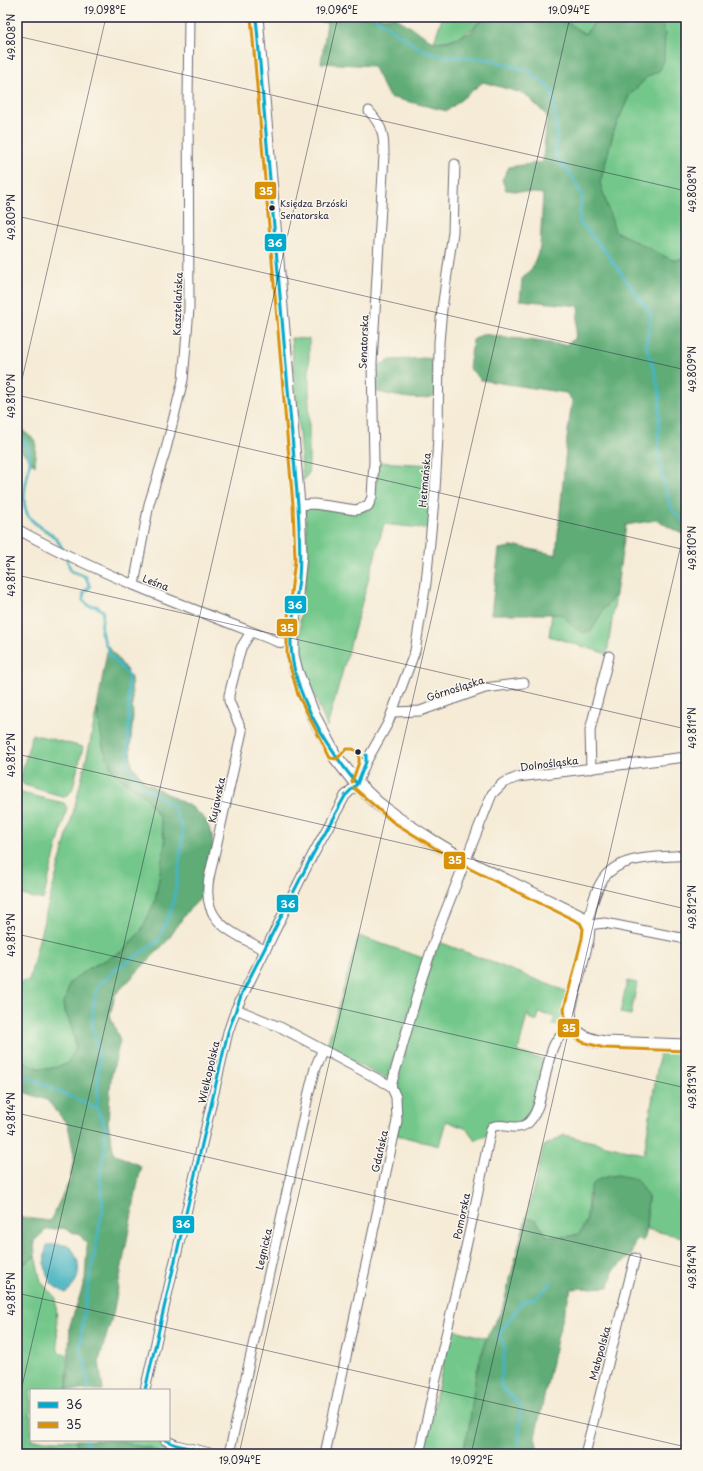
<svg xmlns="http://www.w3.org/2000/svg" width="703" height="1471" font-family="'Playpen Sans',sans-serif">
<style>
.green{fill:#73c78a;stroke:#4a7462}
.forest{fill:#5eac76;stroke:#406758}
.water{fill:#46b4c1;stroke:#346b7e}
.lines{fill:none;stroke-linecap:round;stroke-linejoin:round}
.stream{stroke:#46b4c1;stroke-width:3}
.street-casing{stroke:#6c6871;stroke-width:11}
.secondary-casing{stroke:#6c6871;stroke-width:15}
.street{stroke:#fff;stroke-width:9}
.secondary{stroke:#fff;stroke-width:13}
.bus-1-casing{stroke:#fbf7ec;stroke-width:6}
.bus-2-casing{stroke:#fbf7ec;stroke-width:6}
.bus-1{stroke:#00a9ce;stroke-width:3}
.bus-2{stroke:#d79209;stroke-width:3}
.ticks{fill:none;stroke:#22223b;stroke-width:1;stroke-opacity:0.45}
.bus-dot{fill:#22223b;stroke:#fbf7ec;stroke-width:1.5}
.labels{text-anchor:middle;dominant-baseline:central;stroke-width:3;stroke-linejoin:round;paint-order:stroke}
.bus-label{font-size:9px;fill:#22223b;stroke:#fbf7ec;text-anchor:start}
.street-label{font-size:10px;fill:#22223b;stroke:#fbf7ec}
.line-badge{stroke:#fbf7ec;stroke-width:1.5}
.badge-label{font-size:11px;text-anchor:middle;font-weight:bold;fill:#fff}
.neatline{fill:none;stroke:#22223b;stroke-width:1.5}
.ticks-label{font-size:10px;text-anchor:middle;fill:#22223b}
</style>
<rect width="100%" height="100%" fill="#fbf7ec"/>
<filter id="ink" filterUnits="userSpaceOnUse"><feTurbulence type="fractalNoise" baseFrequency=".025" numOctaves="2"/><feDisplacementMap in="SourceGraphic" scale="8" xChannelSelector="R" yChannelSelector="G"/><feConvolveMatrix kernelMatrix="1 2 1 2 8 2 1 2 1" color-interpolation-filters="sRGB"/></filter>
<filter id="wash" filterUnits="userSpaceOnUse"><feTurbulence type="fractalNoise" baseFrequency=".012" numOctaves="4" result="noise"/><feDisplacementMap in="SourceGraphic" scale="16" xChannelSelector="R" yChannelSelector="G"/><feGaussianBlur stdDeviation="0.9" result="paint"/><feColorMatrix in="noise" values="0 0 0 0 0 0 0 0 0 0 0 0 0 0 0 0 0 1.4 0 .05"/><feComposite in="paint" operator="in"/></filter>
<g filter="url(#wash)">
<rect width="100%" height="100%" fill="#f5ebd6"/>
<g class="green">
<path d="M442,17H484C468,33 458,41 434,42Z"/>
<path d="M558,17H595V22L585,34Z"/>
<path d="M660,17H686V257L685,259L672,261L614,231L600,183L614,130L629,96L647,77L660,70L665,33Z"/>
<path d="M291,338L309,339V465L308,474L303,481Z"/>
<path d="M378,462L434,465L429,529L384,524L327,727L306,674L301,655L300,620L308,560L305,507L348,512L369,510L373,505Z"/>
<path d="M616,594L607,654L549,636L552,614H561L575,628L592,630L603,610Z"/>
<path d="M97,708L103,747L113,772L144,795L160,818L165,842L155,902L141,931L123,951L86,970L63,1006L72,1028L76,1049L67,1064C44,1072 37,1070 17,1057V982L29,981C50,889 80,800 97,708Z"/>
<path d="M32,734L83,747L72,791L65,797L24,785L20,780Z"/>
<path d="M17,792L64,803L67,808L43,900L17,894Z"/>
<path d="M359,936L426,959L389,1076L385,1078L326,1049Z"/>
<path d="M437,941L568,992L565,1024L558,1026L552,1025L555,1017L539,1013L537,1021L529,1018V1015H527L518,1052L546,1060L537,1097L528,1117L519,1125L498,1123L486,1136L475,1140L467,1129L446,1121L439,1146L397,1135L400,1100L396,1084Z"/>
<path d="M627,981L637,983L631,1015L620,1013Z"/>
<path d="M660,1050L686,1051V1238L646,1229L648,1197L588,1195L587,1219L579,1234L566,1237L547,1236L536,1220L526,1218L544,1146L564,1135L644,1154Z"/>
<path d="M35,1256L41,1282L56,1298L58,1352L67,1354V1390H31V1440H75L81,1454H17V1265L20,1267Z"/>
<path d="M451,1329L486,1338L476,1375L469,1428L462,1454H423Z"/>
<path d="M119,1440H156L172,1450L186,1454H162L149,1448L131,1445Z"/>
</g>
<g class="forest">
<path d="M313,17H395L434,42L448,41L469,33L484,17H558L585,34L595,22V17H660L665,33L664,60L660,70L647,77L629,96L614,130L600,183L615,231L672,260L685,259L686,257V536L656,520L626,525L616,594L603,610L592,630L583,633L575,628L561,614H491L499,549L517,546L556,555L567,438L572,400L566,393L481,380L469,368L473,340L483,334L565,345L575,339L579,306L520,300L522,279L532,268L540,247L543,194L506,190L502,180L509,167L543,162L547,116L525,94L483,82L447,111L389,97L373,66L321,63L327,23L313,19Z"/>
<path d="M424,358L436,359V395C422,403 392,395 377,392L376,366L391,360Z"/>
<path d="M17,426L36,441L35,466L17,446Z"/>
<path d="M108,646L125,668L131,678L133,716L130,750L132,765L145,782L193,808L205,819L212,834L213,849L204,895L186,913L168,940L115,995L110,1015L120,1041L111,1078L108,1123L114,1154L141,1166L113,1314L99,1361L103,1390H67L70,1325L85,1280L87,1245L81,1236L63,1228L46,1230L34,1241L35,1256L20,1267L17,1265V1217L50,1221L70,1180L74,1155L68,1125L47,1100L17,1090V1057C37,1070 44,1072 67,1064L76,1048L72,1028L63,1006L70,983L86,970L123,951L141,931L155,902L165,842L160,818L144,795L113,772L103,747L97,708Z"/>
<path d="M618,1175L636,1179L648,1197L646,1229L643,1241L636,1239L631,1255L613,1271L609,1287L571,1289L559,1331L535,1437L539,1454H462L469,1428L476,1375L486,1338L502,1310L526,1218L536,1220L547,1236L566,1237L579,1234C582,1229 587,1223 587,1217C592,1190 583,1179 618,1175Z"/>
<path d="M75,1440H119L131,1445L149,1448L162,1454H81Z"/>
</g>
<path class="water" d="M59,1244C63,1245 68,1245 71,1248C83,1261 80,1285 65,1293C61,1290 54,1287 51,1283C44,1272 43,1256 47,1245Z"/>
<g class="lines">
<g class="stream">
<path d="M374,17L420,49L442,56L488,59L530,72L552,90L557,130L555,156L571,175L582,194L579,221L604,250L651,314L646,346L655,373L660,396L658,453L667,495L673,511L686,523"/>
<path d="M17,436L28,444C28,449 30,455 30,460C29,477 17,502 30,518C41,531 55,531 63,550"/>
<path d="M66,557L71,571L86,577L90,587L84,592L83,600L89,606H96L103,611L101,632L110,655L128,675L129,718L127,765L141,785L173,806L183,831L179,869L172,908L158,941L122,965L98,985L94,1002L92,1025L99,1054L97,1109L105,1126V1151L100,1172L103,1208L84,1310L80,1349L85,1363L89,1390"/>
<path d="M17,1072L97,1109"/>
<path d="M86,1440L89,1454"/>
<path d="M518,1454L521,1406L500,1386L505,1349L499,1334L522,1302L537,1297L552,1282"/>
</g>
</g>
</g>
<g filter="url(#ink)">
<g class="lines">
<defs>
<g id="street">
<path d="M298,505L314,504L356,510L368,506L372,497L374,461L372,363L384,155C384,135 383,127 369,111"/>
<path d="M17,529C100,575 190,608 278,642L291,644"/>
<path d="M134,585L149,504L166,449L183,380L189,309L188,101L189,17"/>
<path d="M251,632L241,648L229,695V701L242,731L209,878C201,923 231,931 264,950"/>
<path d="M393,712L420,711L485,688L524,683"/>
<path d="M591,769L590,730L609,656"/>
<path d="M686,855C660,858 620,854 603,879C594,892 591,910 587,925L605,923L686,939"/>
<path d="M236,1009L282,1028L391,1086"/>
<path d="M145,1390L228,1032L236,1009L312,856L345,796L357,784L366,762L388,723L415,651L426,583L435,490L438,437L439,342L442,309L453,232L455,164"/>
<path d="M165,1440L176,1445L214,1454"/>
<path d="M229,1454L309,1092L315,1068L322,1051"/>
<path d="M325,1454L397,1121L396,1097L391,1086L421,981L438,930L492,794L503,783L518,777L686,757"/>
<path d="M419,1454L473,1216L491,1129L492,1127C502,1122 514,1131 525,1125C544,1115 544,1062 555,1043C559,1036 566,1031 572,1027"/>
<path d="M585,1454L635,1258"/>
</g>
<path id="secondary" d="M256,17L298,505L300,555L292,632V655L296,671L313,715L334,755L357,784L376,802L396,818L430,840L465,861L584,919L588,928L587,939L569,1010C569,1033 584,1040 605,1043L686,1046"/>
</defs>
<use href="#street" class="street-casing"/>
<use href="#secondary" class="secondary-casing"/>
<use href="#street" class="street"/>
<use href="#secondary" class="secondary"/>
<defs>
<g id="bus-1">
<path d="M256,17L298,505C299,529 301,554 299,578C297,601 290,623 291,645C293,694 327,747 357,784"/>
<path d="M145,1390L228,1032L242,993L312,856L345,796L357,784L366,762V755"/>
<path d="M165,1440L176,1445L214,1454"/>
</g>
<g id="bus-2">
<path d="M251,17L293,505L295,560L287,625V655L298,695L330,758L337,759L346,749H353L359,753V762L352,782"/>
<path d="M354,788L393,822L462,865L580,923L583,929L582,938L564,1009L565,1019L571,1033L582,1042L604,1048L686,1051"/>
</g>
</defs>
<use href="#bus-1" class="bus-1-casing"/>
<use href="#bus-2" class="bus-2-casing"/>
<use href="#bus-1" class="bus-1"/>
<use href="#bus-2" class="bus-2"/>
</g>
</g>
<path class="ticks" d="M17,36L686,191M17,216L686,370M17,395L686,550M17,401L106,17M17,575L686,729M17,754L686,909M17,934L686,1088M17,1113L686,1268M17,1293L686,1447M17,1408L338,17M239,1454L570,17M471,1454L686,523"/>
<g class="bus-dot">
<circle cx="272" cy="208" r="3.5"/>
<circle cx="358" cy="752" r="3.5"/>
</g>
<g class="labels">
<g class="bus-label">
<text x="280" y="203">Księdza Brzóski<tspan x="280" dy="12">Senatorska</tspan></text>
</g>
<g class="street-label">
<text transform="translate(177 304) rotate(-88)">Kasztelańska</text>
<text transform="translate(363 342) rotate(-88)">Senatorska</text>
<text transform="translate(424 480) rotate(-85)">Hetmańska</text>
<text transform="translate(156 582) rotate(21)">Leśna</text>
<text transform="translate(455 688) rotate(-18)">Górnośląska</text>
<text transform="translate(549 763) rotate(-7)">Dolnośląska</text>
<text transform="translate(216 800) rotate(-78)">Kujawska</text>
<text transform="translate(208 1072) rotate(-77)">Wielkopolska</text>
<text transform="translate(379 1151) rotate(-77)">Gdańska</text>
<text transform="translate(461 1216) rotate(-78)">Pomorska</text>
<text transform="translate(263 1249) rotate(-77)">Legnicka</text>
<text transform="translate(599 1353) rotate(-75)">Małopolska</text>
</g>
</g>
<g class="line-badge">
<rect x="254" y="181" width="23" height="19" rx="4" fill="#d79209"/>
<rect x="264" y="233" width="23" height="19" rx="4" fill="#00a9ce"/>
<rect x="284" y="595" width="23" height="19" rx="4" fill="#00a9ce"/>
<rect x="276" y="618" width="22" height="19" rx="4" fill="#d79209"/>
<rect x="443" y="851" width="23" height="19" rx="4" fill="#d79209"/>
<rect x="276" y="894" width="23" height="19" rx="4" fill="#00a9ce"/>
<rect x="557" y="1018" width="23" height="20" rx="4" fill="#d79209"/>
<rect x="172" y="1215" width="23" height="19" rx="4" fill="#00a9ce"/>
</g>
<g class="badge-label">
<text x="266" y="195">35</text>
<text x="275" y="247">36</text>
<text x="295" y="609">36</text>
<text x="287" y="632">35</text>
<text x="455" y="864">35</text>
<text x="288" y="908">36</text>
<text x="569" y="1032">35</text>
<text x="183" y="1228">36</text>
</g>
<rect width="703" height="1471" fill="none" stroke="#fbf7ec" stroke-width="44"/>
<rect x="30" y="1389" width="140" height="52" fill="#fbf7ec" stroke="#a4a2a5"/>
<rect x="38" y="1402" width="20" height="6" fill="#00a9ce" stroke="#a4a2a5"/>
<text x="66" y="1409" font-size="12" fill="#22223b">36</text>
<rect x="38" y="1422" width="20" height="6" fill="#d79209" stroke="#a4a2a5"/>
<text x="66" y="1429" font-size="12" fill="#22223b">35</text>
<rect x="22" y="22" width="659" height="1427" class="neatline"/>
<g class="ticks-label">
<text x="105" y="14">19.098°E</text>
<text x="337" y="14">19.096°E</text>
<text x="569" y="14">19.094°E</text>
<text transform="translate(11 37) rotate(-90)" y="4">49.808°N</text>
<text transform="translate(692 189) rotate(-90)" y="4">49.808°N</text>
<text transform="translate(11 217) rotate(-90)" y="4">49.809°N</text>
<text transform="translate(692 369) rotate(-90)" y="4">49.809°N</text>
<text transform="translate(11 396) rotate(-90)" y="4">49.810°N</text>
<text transform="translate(692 548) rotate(-90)" y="4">49.810°N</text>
<text transform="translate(11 576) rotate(-90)" y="4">49.811°N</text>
<text transform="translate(692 728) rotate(-90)" y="4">49.811°N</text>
<text transform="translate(11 755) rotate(-90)" y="4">49.812°N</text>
<text transform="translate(692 907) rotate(-90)" y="4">49.812°N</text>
<text transform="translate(11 935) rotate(-90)" y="4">49.813°N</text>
<text transform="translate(692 1087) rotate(-90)" y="4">49.813°N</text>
<text transform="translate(11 1114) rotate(-90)" y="4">49.814°N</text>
<text transform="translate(692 1267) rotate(-90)" y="4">49.814°N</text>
<text transform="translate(11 1294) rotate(-90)" y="4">49.815°N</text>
<text x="240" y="1464">19.094°E</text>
<text x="472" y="1464">19.092°E</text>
</g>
</svg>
